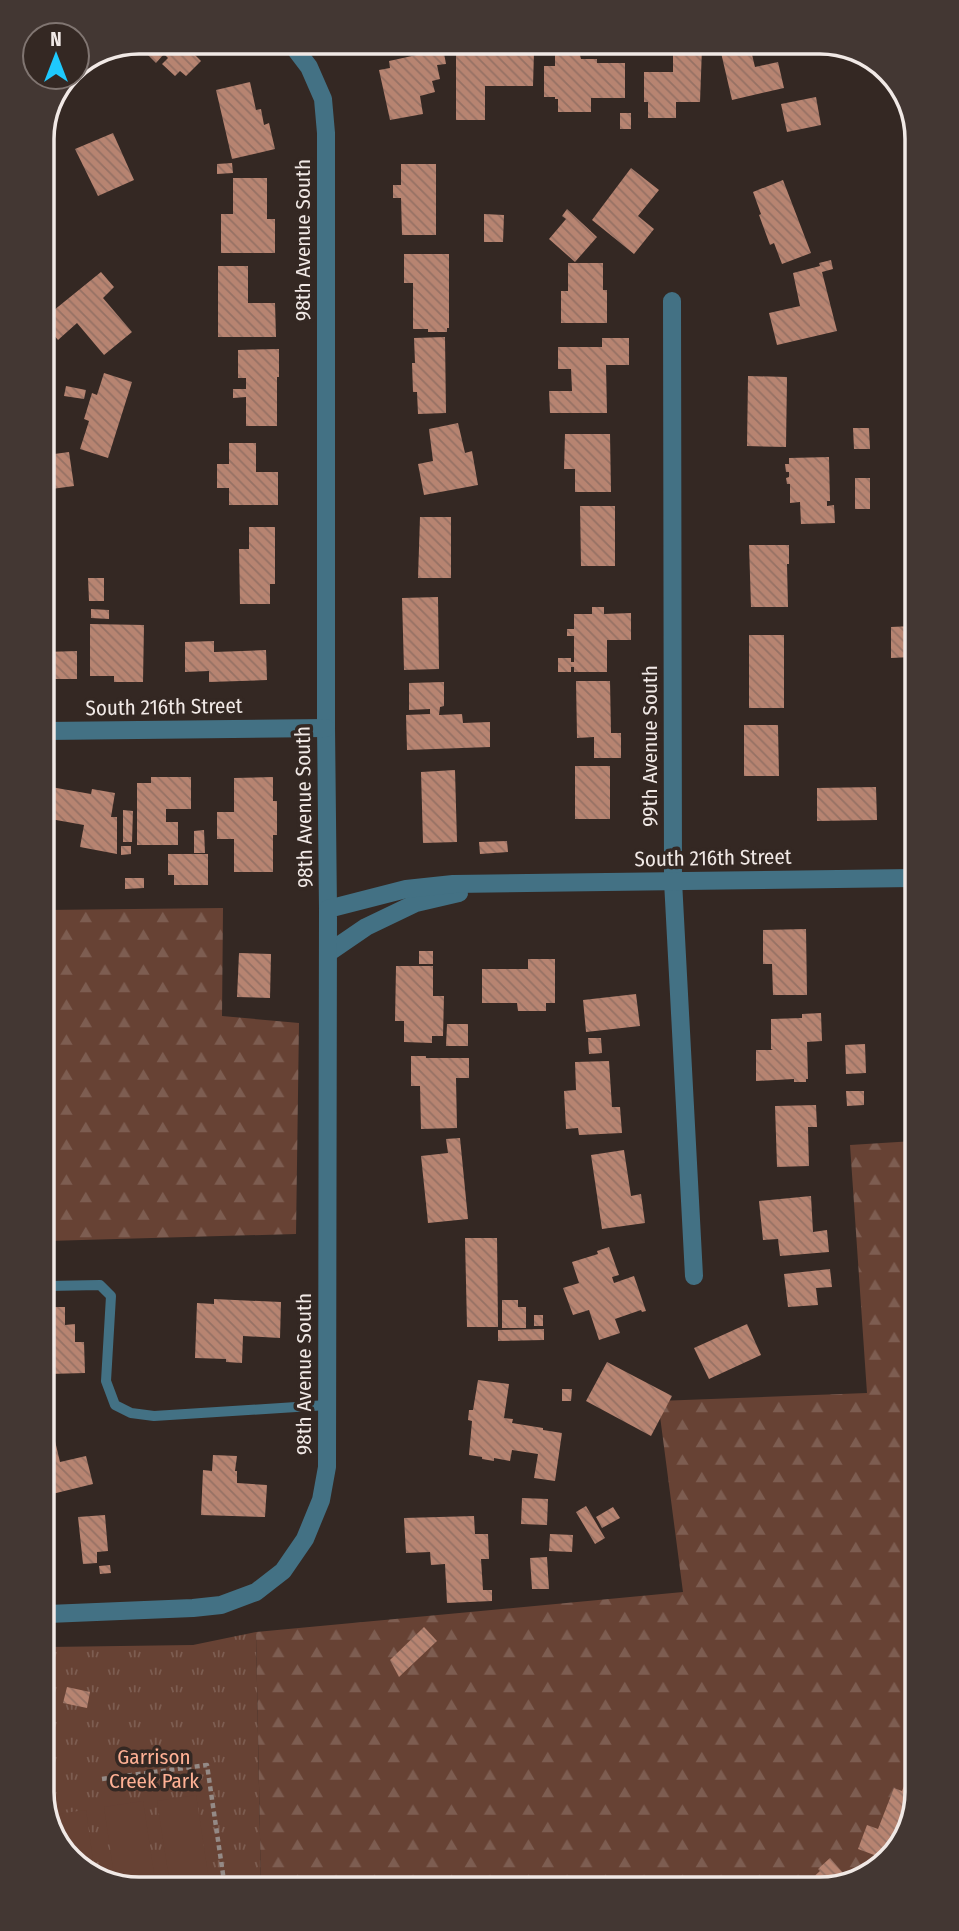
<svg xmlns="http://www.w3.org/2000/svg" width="959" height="1931" font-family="'Fira Sans Condensed',sans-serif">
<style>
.grass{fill:url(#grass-tufts)}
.forest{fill:url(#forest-firs)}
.pitch{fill:#674234}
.building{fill:url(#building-back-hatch)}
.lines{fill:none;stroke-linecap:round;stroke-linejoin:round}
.path{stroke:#948a86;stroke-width:4.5;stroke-dasharray:5 3.5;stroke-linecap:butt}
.service{stroke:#437184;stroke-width:10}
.minor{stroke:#437184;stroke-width:18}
.tertiary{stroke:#437184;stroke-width:18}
.labels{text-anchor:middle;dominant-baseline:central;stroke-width:7;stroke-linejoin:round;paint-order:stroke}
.street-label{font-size:21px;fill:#f1e9e6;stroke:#342823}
.park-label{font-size:21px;fill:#ffb195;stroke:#342823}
.rim{fill:none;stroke:#f1e9e6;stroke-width:3.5}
</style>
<defs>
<pattern id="grass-tufts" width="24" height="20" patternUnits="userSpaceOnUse" patternTransform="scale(1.75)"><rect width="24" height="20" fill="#674234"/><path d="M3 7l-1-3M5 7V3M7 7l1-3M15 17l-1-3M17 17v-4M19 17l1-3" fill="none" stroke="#7d5d51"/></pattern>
<pattern id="forest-firs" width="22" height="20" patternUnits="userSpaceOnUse" patternTransform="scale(1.75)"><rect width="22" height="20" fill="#674234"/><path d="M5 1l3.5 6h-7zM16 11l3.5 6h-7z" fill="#7d5d51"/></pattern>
<pattern id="building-back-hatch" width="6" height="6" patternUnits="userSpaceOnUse" patternTransform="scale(1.75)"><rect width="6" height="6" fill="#b78471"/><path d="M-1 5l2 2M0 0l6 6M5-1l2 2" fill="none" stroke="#967164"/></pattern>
</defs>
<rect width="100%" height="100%" fill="#342823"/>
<path class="grass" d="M256,1632L261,1888L133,1889L80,1869L49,1829V1647L193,1645Z"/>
<g class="forest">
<path d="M223,908L222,1016L299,1023L296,1234L47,1241L45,910Z"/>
<path d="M914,1141L917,1792L900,1846L857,1882L261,1888L256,1632L683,1592L658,1401L867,1393L850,1145Z"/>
</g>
<g class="pitch">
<path d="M196,1795L209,1880L170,1885L157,1801Z"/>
<path d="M143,1801L156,1886L133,1889L115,1882L104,1807Z"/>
<path d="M86,1810L95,1875L80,1869L49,1829V1815Z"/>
</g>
<g class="building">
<path d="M139,42H182L201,61L186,76L180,71L175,76L162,64L168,58L164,54L156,63L136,43Z"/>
<path d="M442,42L446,64L437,65L440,79L432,81L435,92L420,96L423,114L390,120L379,70L390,68L389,61L435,51L433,44Z"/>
<path d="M728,42H749L755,67L778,62L784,88L732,100L719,44Z"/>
<path d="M481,48H505V52H534L533,86H485V120H456V52H481Z"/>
<path d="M702,48L700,102H676V118H648V102H644V72H673V49Z"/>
<path d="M555,55H580L581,59H597V63H625V98H591V112H558V99H555V97H544V66H555Z"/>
<path d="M250,82L256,110L261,109L264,125L269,123L275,149L232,159L216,90Z"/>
<path d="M816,97L821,125L787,132L781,104Z"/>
<rect x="620" y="113" width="11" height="16"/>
<path d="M113,133L134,180L98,196L75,149Z"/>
<path d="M232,163L233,173L217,174V164Z"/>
<path d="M401,164H436V235H402L401,198H393V185H401Z"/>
<path d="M631,168L659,190L638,216L654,229L634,254L592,220Z"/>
<path d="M233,178H267V219H275V253H221V214H233Z"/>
<path d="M783,180L811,253L782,264L774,243L770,245L759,215L761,214L753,192Z"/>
<path d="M567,209L597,237L575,262L549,239L566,219L562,216Z"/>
<path d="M484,214L504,215L503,242H484Z"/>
<path d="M404,254H449V328H447V332H428V329H413V283H404Z"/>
<path d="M831,260L833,269L822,272L837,331L777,345L769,313L800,306L793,273L820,266L819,263Z"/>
<path d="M568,263H603V290H607V323H561V291H568Z"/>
<path d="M218,266H248V303H275L276,337H218Z"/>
<path d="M101,272L114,287L103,298L132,332L104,355L77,323L58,340L43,323V319Z"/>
<path d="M43,275L53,281L43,298Z"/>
<path d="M445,337L446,413L418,414L417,392H413L412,363H415L414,338Z"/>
<path d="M602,338H629V365H606L607,413H550L549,391H572L571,369H558V347H602Z"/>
<path d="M279,349V377H277V426H246V397L233,398V389H246V378H238V350Z"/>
<path d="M104,373L132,382L108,458L80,449L89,421L84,419L92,393L97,395Z"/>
<path d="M748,376L787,377L786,447L747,446Z"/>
<path d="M66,386L86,390L84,399L64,396Z"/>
<path d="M458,423L465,453L472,451L478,485L424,495L418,464L433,461L429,429Z"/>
<path d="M853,428H869L870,449H854Z"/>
<path d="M565,434H610L611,492H575V469H564Z"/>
<path d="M229,443H256V472H278V505H229V488H217V464H229Z"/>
<path d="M44,451H46L47,455L69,452L74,486L44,490Z"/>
<path d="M829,457L830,501H827V506L834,505L835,523L801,524L800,502L790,503V484H787L786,478L789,477V472H786L785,464H789V458Z"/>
<rect x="855" y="478" width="15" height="31"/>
<path d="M580,506H615V566H581Z"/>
<path d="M420,517H451V578H418Z"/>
<path d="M249,527H275V584H270V604H240L239,549H249Z"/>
<path d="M749,545H789V564H787L788,607H751Z"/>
<path d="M88,578H104V601H89Z"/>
<path d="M438,597L439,669L404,670L402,598Z"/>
<path d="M592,607H604V614L631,613V640H607V672H574V667H571V672H558V658H571V662H574V636H567V629H574V614H592Z"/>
<path d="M91,609L109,610V619L91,618Z"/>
<path d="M90,624L144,625L143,682H114V676H90Z"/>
<path d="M912,626V657L891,658V627Z"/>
<rect x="749" y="635" width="35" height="73"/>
<path d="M214,641V652L266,650L267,680L209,682V671L185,672V642Z"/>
<path d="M77,651V679H51V684H44V652Z"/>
<path d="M576,681H610L611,733H621V758H594V737L577,738Z"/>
<path d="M444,682V706L440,707L439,715L462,714L463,723L490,722V747L407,750L406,715L430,714V709L409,710V683Z"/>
<path d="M744,725H778L779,776H744Z"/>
<rect x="575" y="766" width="35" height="53"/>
<path d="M455,770L457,842L423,843L421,772Z"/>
<path d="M151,777H191V809H166V822H178V845H137V783H151Z"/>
<path d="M273,777V801H277V835H273V872H234V839H217V812H234V778Z"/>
<path d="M45,786L91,794L92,789L115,793L111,817H117V854L80,847L84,825L45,818Z"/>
<path d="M876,787L877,820L817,821V788Z"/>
<path d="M123,810L133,811L132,842H123Z"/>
<path d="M204,830L205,853H194V831Z"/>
<path d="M507,841L508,852L480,854L479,842Z"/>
<path d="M121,846H131V854L121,855Z"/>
<path d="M168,854H208V885H174V875H168Z"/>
<path d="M125,878H144V888L125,889Z"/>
<path d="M806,929L807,995H773L772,964H763V930Z"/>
<rect x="419" y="951" width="14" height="13"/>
<path d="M239,953L271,954L270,998L237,997Z"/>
<path d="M528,959H555V1003H546V1011H518L517,1003H482V969H528Z"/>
<path d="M396,966H433V996H444L443,1036H432V1043L404,1042V1021H395Z"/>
<path d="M636,994L640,1026L586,1032L583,1000Z"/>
<path d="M821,1013L822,1041L807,1042L808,1079H806V1082H794V1079L756,1081V1050H773L771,1049V1019L802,1018V1014Z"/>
<path d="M447,1024H468V1046H446Z"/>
<path d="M588,1038H601L602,1053L589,1054Z"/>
<path d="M865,1044L866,1073L846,1074L845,1045Z"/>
<path d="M411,1056H426V1058H469V1078H456L457,1128L421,1129L420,1086H411Z"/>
<path d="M609,1061L612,1107H620L622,1133L579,1135L578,1128L566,1129L564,1091L576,1090L575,1062Z"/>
<path d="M846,1091H864V1105L847,1106Z"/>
<path d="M816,1105L817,1127H808L809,1166L777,1167L775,1106Z"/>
<path d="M460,1138L468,1219L428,1223L421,1156L448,1153L446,1139Z"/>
<path d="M624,1150L631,1196L641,1194L645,1223L602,1229L591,1155Z"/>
<path d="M811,1196L813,1232L827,1230L829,1252L780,1256L778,1239L763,1240L759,1201Z"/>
<path d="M465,1238H497L498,1327H467Z"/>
<path d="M609,1247L619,1275L612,1277L614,1283L634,1276L646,1311L642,1312L641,1310L615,1319L620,1333L599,1340L589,1310L573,1315L563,1288L579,1283L572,1262L598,1254L597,1251Z"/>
<path d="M830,1269L832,1287L816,1288L818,1305L788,1307L784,1274Z"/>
<path d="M214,1299L281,1302L280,1338L243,1336L242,1363L226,1362V1359L195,1358L197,1303L214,1304Z"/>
<path d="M502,1300H518V1307H526V1328H502Z"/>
<path d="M47,1307H65V1325L75,1324V1342H84L85,1373L49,1374V1369H47Z"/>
<rect x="534" y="1315" width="9" height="11"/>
<path d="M747,1324L761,1355L709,1379L694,1348Z"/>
<path d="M544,1329V1340L498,1341V1330Z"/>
<path d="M607,1362L672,1396L651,1436L586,1401Z"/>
<path d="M478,1380L509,1384L504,1418L513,1419L512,1423L543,1428V1430L562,1433L555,1481L534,1478L538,1454L512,1450L510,1461L494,1458V1461L482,1459V1457L469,1455L472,1421L468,1420L469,1410H473Z"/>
<path d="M562,1389H572L571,1401H562Z"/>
<path d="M55,1441L60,1462L86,1456L93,1484L48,1495V1443Z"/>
<path d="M213,1455L237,1456L235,1471H237V1483L267,1485L265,1517L201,1515L203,1470L212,1471Z"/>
<path d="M522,1498L548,1499L547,1525L521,1524Z"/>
<path d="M586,1506L605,1538L595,1544L576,1512Z"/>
<path d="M613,1507L620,1518L602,1528L596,1517Z"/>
<path d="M105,1515L108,1551L97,1552V1563L83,1564L78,1517Z"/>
<path d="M474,1516L475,1534H488L489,1559H481L483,1590H492V1601L447,1603L445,1564L431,1565L430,1552L406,1553L404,1518Z"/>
<path d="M550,1534L573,1535L572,1552L549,1551Z"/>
<path d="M547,1557L549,1589H532L530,1558Z"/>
<path d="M110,1565L111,1573L100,1574L99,1566Z"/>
<path d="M424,1627L437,1641L399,1677L390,1660Z"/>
<path d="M67,1687L90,1692L87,1708L63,1703Z"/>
<path d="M911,1769L917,1771V1792L900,1846L885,1859L858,1849L867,1825L878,1829L894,1788L902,1791Z"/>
<path d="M830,1858L851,1882H808L820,1871L818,1869Z"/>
</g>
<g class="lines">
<path class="path" d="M102,1779L207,1765L225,1888"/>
<path class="service" d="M47,1286L100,1285L111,1296L106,1381L115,1405L131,1413L154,1416L327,1405"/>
<g class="minor">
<path d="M290,42L309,67L323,99L326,133V728L328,909"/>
<path d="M672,301L673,881L694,1276"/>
<path d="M45,731L326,728"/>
</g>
<g class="tertiary">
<path d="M328,953L366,927L416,903L459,893"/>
<path d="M48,1614L193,1608L221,1605L256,1592L283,1571L305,1539L321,1500L327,1467L328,909L406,889L453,884L913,878"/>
</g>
</g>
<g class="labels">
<g class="street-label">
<text transform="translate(303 240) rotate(-90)">98th Avenue South</text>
<text transform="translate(164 707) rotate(-1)">South 216th Street</text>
<text transform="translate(650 746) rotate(-90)">99th Avenue South</text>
<text transform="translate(304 807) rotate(-91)">98th Avenue South</text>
<text transform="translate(713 858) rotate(-1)">South 216th Street</text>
<text transform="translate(304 1374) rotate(-90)">98th Avenue South</text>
</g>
<g class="park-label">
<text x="154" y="1757">Garrison<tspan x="154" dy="24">Creek Park</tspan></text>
</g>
</g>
<path d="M0 0H959V1931H0ZM139 54H820A85 85 0 0 1 905 139V1792A85 85 0 0 1 820 1877H139A85 85 0 0 1 54 1792V139A85 85 0 0 1 139 54Z" fill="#433733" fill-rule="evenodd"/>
<path class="rim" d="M139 54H820A85 85 0 0 1 905 139V1792A85 85 0 0 1 820 1877H139A85 85 0 0 1 54 1792V139A85 85 0 0 1 139 54Z"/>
<g transform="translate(56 56)"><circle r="33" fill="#342823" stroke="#807571" stroke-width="2"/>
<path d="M0-5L12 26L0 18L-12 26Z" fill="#1ec9fd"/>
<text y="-10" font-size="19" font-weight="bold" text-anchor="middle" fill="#f1e9e6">N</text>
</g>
</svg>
